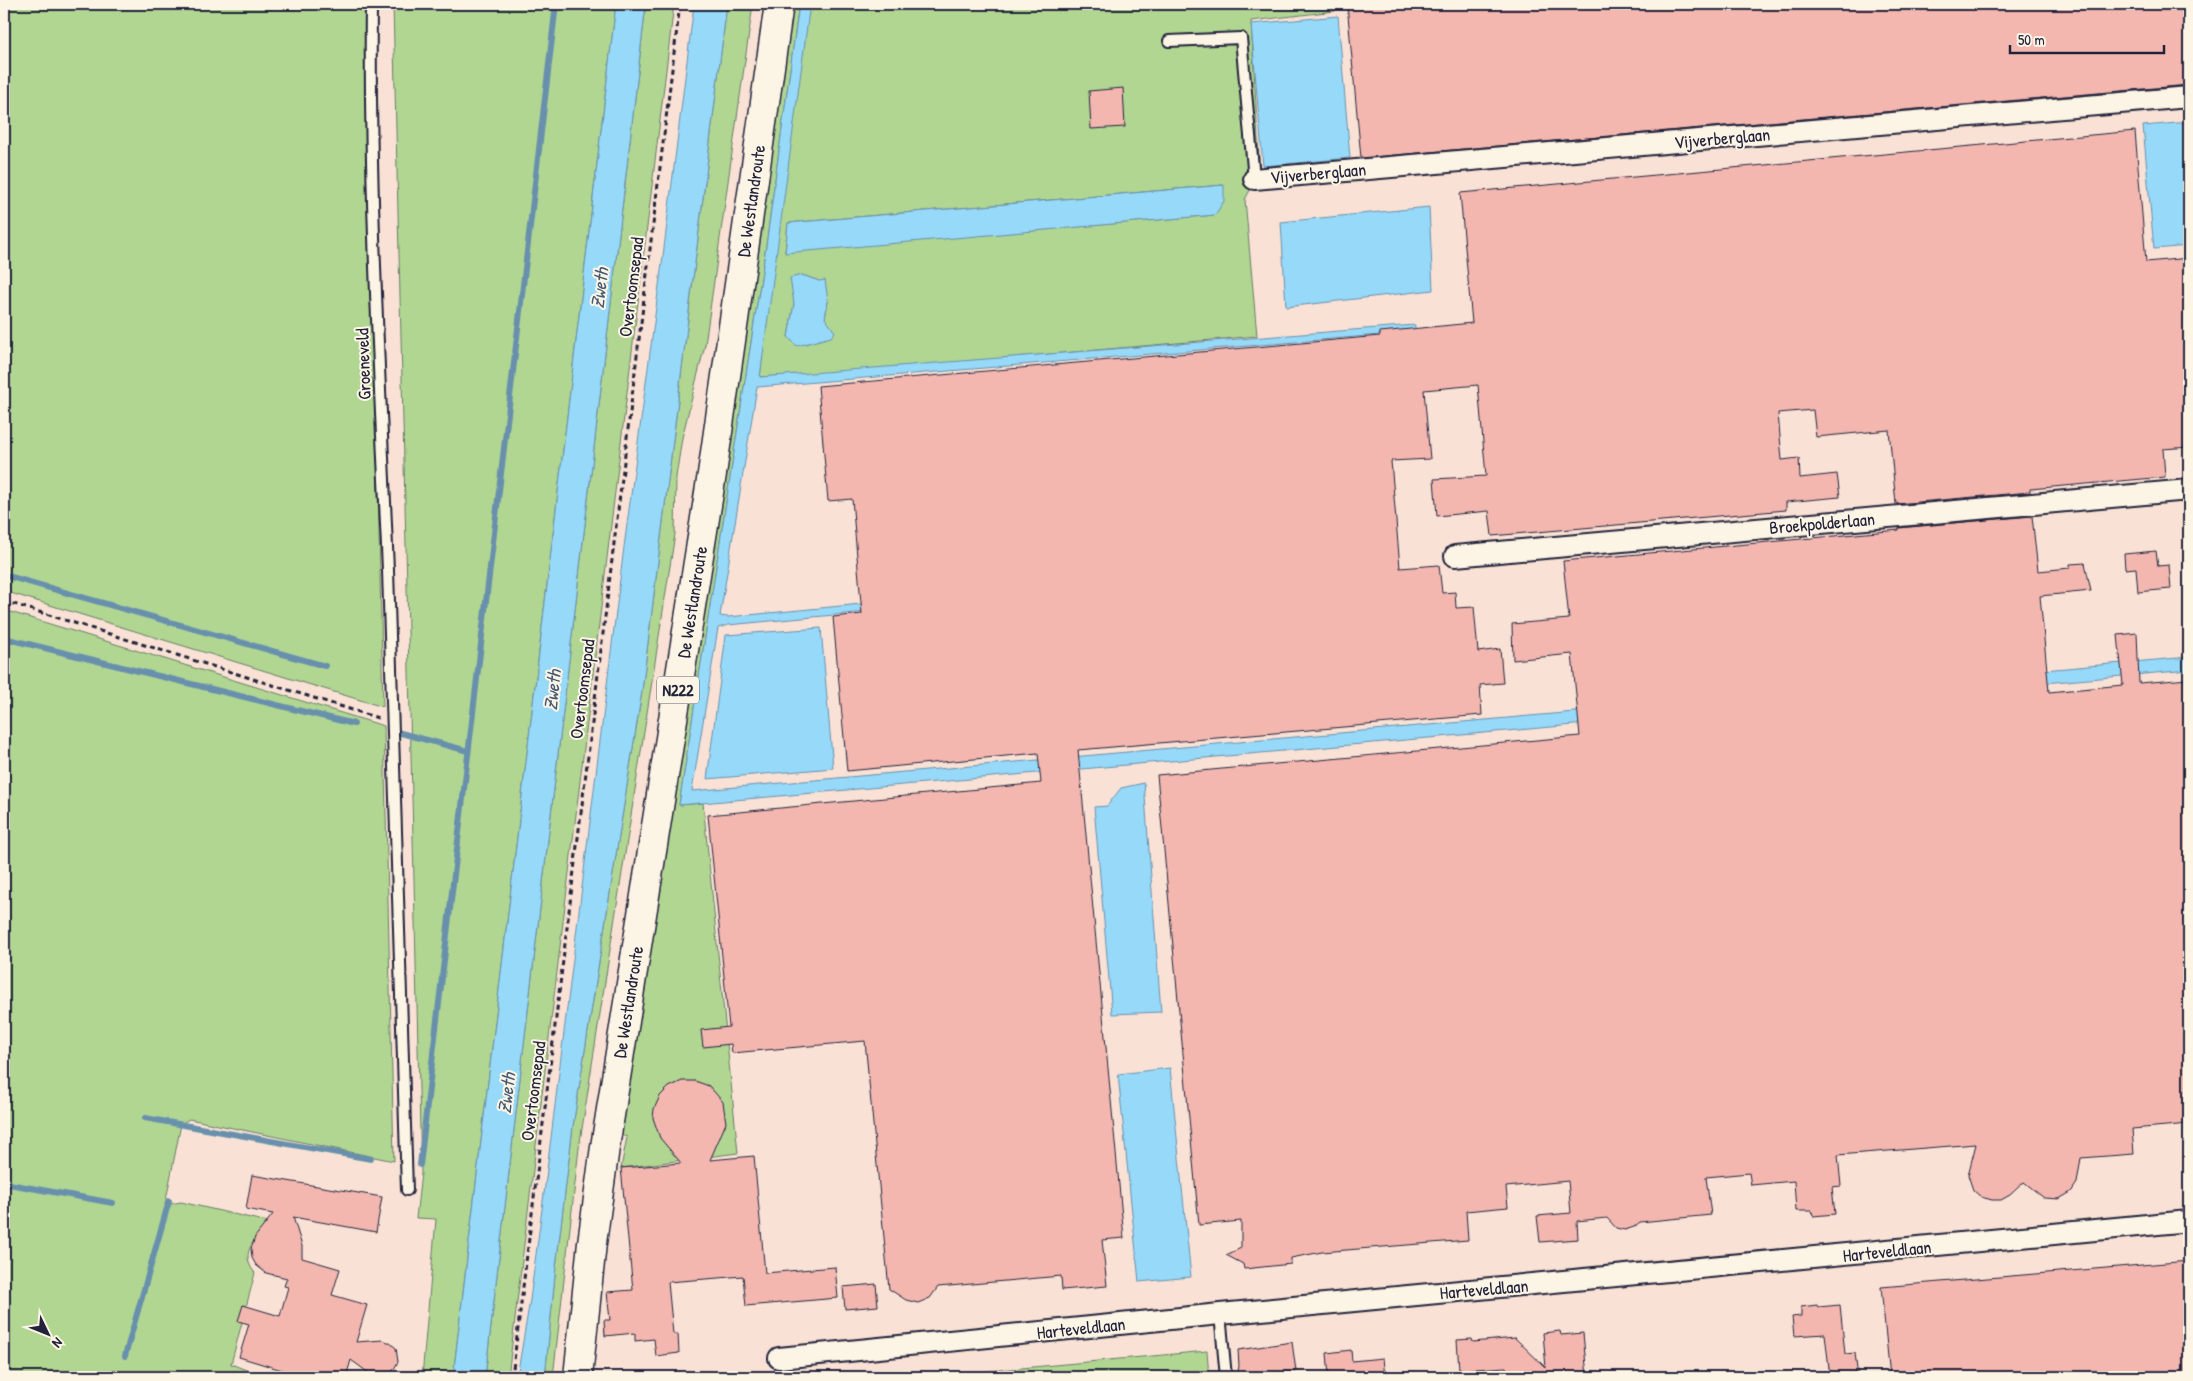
<svg xmlns="http://www.w3.org/2000/svg" width="2193" height="1381" font-family="'Patrick Hand',sans-serif">
<style>
.green{fill:#b0d692;stroke:#697c66;fill-rule:evenodd}
.water{fill:#97d9f9;stroke:#6890ad}
.lines{fill:none;stroke-linecap:round;stroke-linejoin:round}
.stream{stroke:#6890ad;stroke-width:6}
.building{fill:#f3b7b0;stroke:#22223b}
.service-casing{stroke:#22223b;stroke-width:14}
.minor-casing{stroke:#22223b;stroke-width:24}
.primary-casing{stroke:#22223b;stroke-width:31}
.path{stroke:#22223b;stroke-width:3;stroke-dasharray:5 4;stroke-linecap:butt}
.service{stroke:#fcf5e5;stroke-width:10}
.minor{stroke:#fcf5e5;stroke-width:20}
.primary{stroke:#fcf5e5;stroke-width:28}
.labels{text-anchor:middle;dominant-baseline:central;stroke-width:4;stroke-linejoin:round;paint-order:stroke}
.shield{fill:#fcf5e5;stroke:#63616e;stroke-width:1}
.shield-label{font-size:16px;font-weight:bold;fill:#22223b}
.street-label{font-size:18px;fill:#22223b;stroke:#fcf5e5}
.water-label{font-size:19px;font-style:italic;fill:#455974;stroke:#fcf5e5}
</style>
<rect width="100%" height="100%" fill="#f9e2d5"/>
<filter id="ink" filterUnits="userSpaceOnUse"><feTurbulence type="fractalNoise" baseFrequency=".02" numOctaves="2"/><feDisplacementMap in="SourceGraphic" scale="10" xChannelSelector="R" yChannelSelector="G"/><feConvolveMatrix kernelMatrix="1 2 1 2 8 2 1 2 1" color-interpolation-filters="sRGB"/></filter>
<g filter="url(#ink)">
<g class="green">
<path d="M4,4H367L383,707L4,591Z"/>
<path d="M393,4H616L453,1377H422L436,1219L416,1218L421,1173Z"/>
<path d="M646,4H674L508,1377H485Z"/>
<path d="M727,4H753L705,345L682,438L676,477L675,534L579,1148L553,1377H545L555,1275L573,1126L642,691Z"/>
<path d="M788,4H799L766,246L679,805L703,803L738,1153L621,1168L627,1137L617,1134Z"/>
<path d="M808,4H1335V11L1251,21L1260,173L1245,199L1257,336L846,372L760,377L794,89ZM1223,185L1215,215L785,252L788,223ZM802,275L819,281L828,301L825,318L788,337L794,304L792,284Z"/>
<path d="M4,610L384,726L394,1161L189,1119L181,1124L165,1205L181,1202L268,1222L266,1231C250,1241 241,1257 255,1273L231,1364L264,1377H4Z"/>
<path d="M1207,1351L1209,1377H956V1374Z"/>
</g>
<g class="water">
<path d="M616,4H646L485,1377H453Z"/>
<path d="M694,4H727L642,691L573,1126L555,1275L545,1377H517L530,1300L545,1186L624,547L664,248Z"/>
<path d="M799,4H810L760,377L1415,325V332L757,387L720,616L728,617L1353,556L1356,566L728,625L718,628L692,791L2189,657V670L679,805L766,246Z"/>
<path d="M1338,16L1350,158L1263,166L1251,24Z"/>
<path d="M2189,122V246L2154,249L2143,126Z"/>
<path d="M1224,185V201L1215,215L785,253L788,223Z"/>
<path d="M1429,207L1433,290L1286,307L1281,222Z"/>
<path d="M802,275L819,281L825,280L828,301L825,318L835,332L831,337L797,346L788,337L794,304L790,278Z"/>
<path d="M821,628L833,768L707,779L726,635Z"/>
<path d="M1144,783L1161,1012L1112,1014L1094,807L1107,806L1121,788Z"/>
<path d="M1170,1068L1191,1277L1139,1282L1118,1074Z"/>
</g>
<g class="lines">
<g class="stream">
<path d="M4,575L325,666"/>
<path d="M4,638L354,724"/>
<path d="M397,732L468,751"/>
<path d="M145,1118L371,1159"/>
<path d="M420,1165L556,4"/>
<path d="M4,1183L113,1203"/>
<path d="M125,1356L169,1201"/>
</g>
</g>
<g class="building">
<path d="M1347,4H2189V85L1361,158Z"/>
<path d="M1123,88L1125,127L1091,129L1089,91Z"/>
<path d="M2135,131L2146,262L2189,258V447L2163,449L2165,477L2030,489V492L1896,504L1889,430L1816,437L1813,410L1778,413L1782,460L1799,458L1800,478L1837,474L1840,497L1786,502V510L1492,536L1489,511L1437,516L1434,479L1486,476L1478,385L1424,390L1430,459L1391,461L1400,568L1439,565L1442,593L1455,592L1456,608L1474,607L1478,652L1500,649L1503,683L1480,685L1482,715L1078,750L1124,1238L1102,1240L1107,1286L1062,1290L1061,1276L938,1287L930,1298L918,1303L906,1300L889,1289L865,1041L732,1053L731,1044L703,1047L701,1030L729,1027L708,815L1041,783L1038,753L847,771L833,617L862,614L852,499L828,501L818,386L1380,336V332L1472,323L1460,193Z"/>
<path d="M2032,516L2038,571L2070,568V564L2085,563L2091,591L2040,596L2049,692L2123,685L2118,635L2137,633L2139,683L2189,679V1124L2132,1129L2134,1154L2081,1158L2077,1183L2071,1192L2059,1199L2044,1198L2024,1182L2010,1195L2001,1200H1992L1981,1197L1973,1190L1968,1175L1976,1144L1838,1155L1841,1186L1832,1187L1835,1214L1813,1216L1812,1211H1796L1794,1181L1751,1185L1749,1173L1706,1177L1711,1215L1640,1222L1634,1227L1625,1230L1616,1228L1607,1218L1577,1221L1578,1239L1540,1242L1537,1216L1571,1213L1568,1181L1506,1187L1508,1207L1466,1211L1468,1240L1322,1252L1291,1258V1264L1244,1269L1243,1264L1226,1255L1241,1248V1221L1199,1225L1157,775L1580,736L1572,654L1513,660L1512,624L1569,619L1563,561L1899,530V528Z"/>
<path d="M2156,551L2158,566L2169,565L2171,589L2138,592L2136,568L2125,569L2124,554Z"/>
<path d="M682,1081H695L709,1086L723,1102L726,1123L710,1160L754,1156L765,1273L835,1267L838,1298L746,1306L743,1276L668,1282L673,1334H678L679,1353L656,1356L654,1339L635,1341V1333L605,1336L604,1320H610L607,1292L633,1290L621,1168L681,1163L660,1138L653,1118L654,1109L660,1096L669,1087Z"/>
<path d="M252,1175L382,1197L376,1232L293,1217L302,1246V1258L340,1269L332,1295L367,1305L356,1342L383,1340L390,1343L396,1348L398,1362L391,1374L381,1377L373,1376L351,1360L346,1377H305L239,1357L249,1324L238,1321L243,1305L280,1316L288,1287L284,1286L287,1278L266,1273L256,1265L252,1258L251,1249L255,1237L273,1214L246,1209Z"/>
<path d="M2189,1261V1377H1890L1881,1287Z"/>
<path d="M876,1284L878,1306L845,1309L843,1287Z"/>
<path d="M1817,1305L1818,1307L1840,1305L1845,1354L1855,1353L1858,1377H1830L1825,1334L1794,1336L1792,1317L1801,1316V1307Z"/>
<path d="M1560,1331L1561,1335L1583,1333L1587,1377H1508L1506,1367L1459,1370L1457,1340L1472,1339L1473,1342L1515,1338L1546,1368L1543,1333Z"/>
<path d="M1292,1342L1296,1371L1271,1374V1377H1237L1239,1366L1238,1350Z"/>
<path d="M1351,1350L1352,1361L1383,1358L1385,1377H1329L1327,1353Z"/>
</g>
<g class="lines">
<defs>
<g id="service">
<path d="M371,4C369,192 380,382 388,570C396,777 401,984 407,1190"/>
<path d="M1169,41L1241,38L1254,179"/>
<path d="M1220,1314L1226,1377"/>
</g>
<g id="minor">
<path d="M1254,179L2189,97"/>
<path d="M1455,556L2189,490"/>
<path d="M779,1358L1220,1314L2189,1221"/>
</g>
<path id="primary" d="M578,1377L592,1243L605,1147L712,474L779,4"/>
</defs>
<use href="#service" class="service-casing"/>
<use href="#minor" class="minor-casing"/>
<use href="#primary" class="primary-casing"/>
<g class="path">
<path d="M4,601L378,718"/>
<path d="M512,1377L680,4"/>
</g>
<use href="#service" class="service"/>
<use href="#minor" class="minor"/>
<use href="#primary" class="primary"/>
</g>
</g>
<g class="labels">
<rect class="shield" x="657" y="676.5" width="42" height="27" rx="4"/>
<g class="shield-label">
<text x="678" y="690">N222</text>
</g>
<g class="street-label">
<text transform="translate(1722 138) rotate(-5)">Vijverberglaan</text>
<text transform="translate(1318 173) rotate(-5)">Vijverberglaan</text>
<text transform="translate(751 201) rotate(-82)">De Westlandroute</text>
<text transform="translate(631 287) rotate(-83)">Overtoomsepad</text>
<text transform="translate(363 364) rotate(-92)">Groeneveld</text>
<text transform="translate(1822 523) rotate(-5)">Broekpolderlaan</text>
<text transform="translate(692 602) rotate(-81)">De Westlandroute</text>
<text transform="translate(582 689) rotate(-83)">Overtoomsepad</text>
<text transform="translate(628 1002) rotate(-81)">De Westlandroute</text>
<text transform="translate(533 1091) rotate(-83)">Overtoomsepad</text>
<text transform="translate(1887 1251) rotate(-6)">Harteveldlaan</text>
<text transform="translate(1484 1289) rotate(-5)">Harteveldlaan</text>
<text transform="translate(1081 1328) rotate(-6)">Harteveldlaan</text>
</g>
<g class="water-label">
<text transform="translate(599 288) rotate(-83)">Zweth</text>
<text transform="translate(552 690) rotate(-84)">Zweth</text>
<text transform="translate(506 1093) rotate(-83)">Zweth</text>
</g>
</g>
<rect width="2193" height="1381" fill="none" stroke="#fcf5e5" stroke-width="20"/>
<rect x="10" y="10" width="2173" height="1361" fill="none" stroke="#22223b" stroke-width="2" filter="url(#ink)"/>
<g transform="translate(48 1334) rotate(133)" stroke="#fcf5e5" stroke-width="4" paint-order="stroke">
<path d="M0-4L9 19L0 12L-9 19Z" fill="#22223b"/>
<text y="-8" font-size="14" font-weight="bold" text-anchor="middle" fill="#22223b">N</text>
</g>
<path d="M2010 45v8h154v-8" fill="none" stroke="#22223b" stroke-width="2.5"/>
<text x="2018" y="45" font-size="15" fill="#22223b" stroke="#fcf5e5" stroke-width="4" paint-order="stroke">50 m</text>
</svg>
